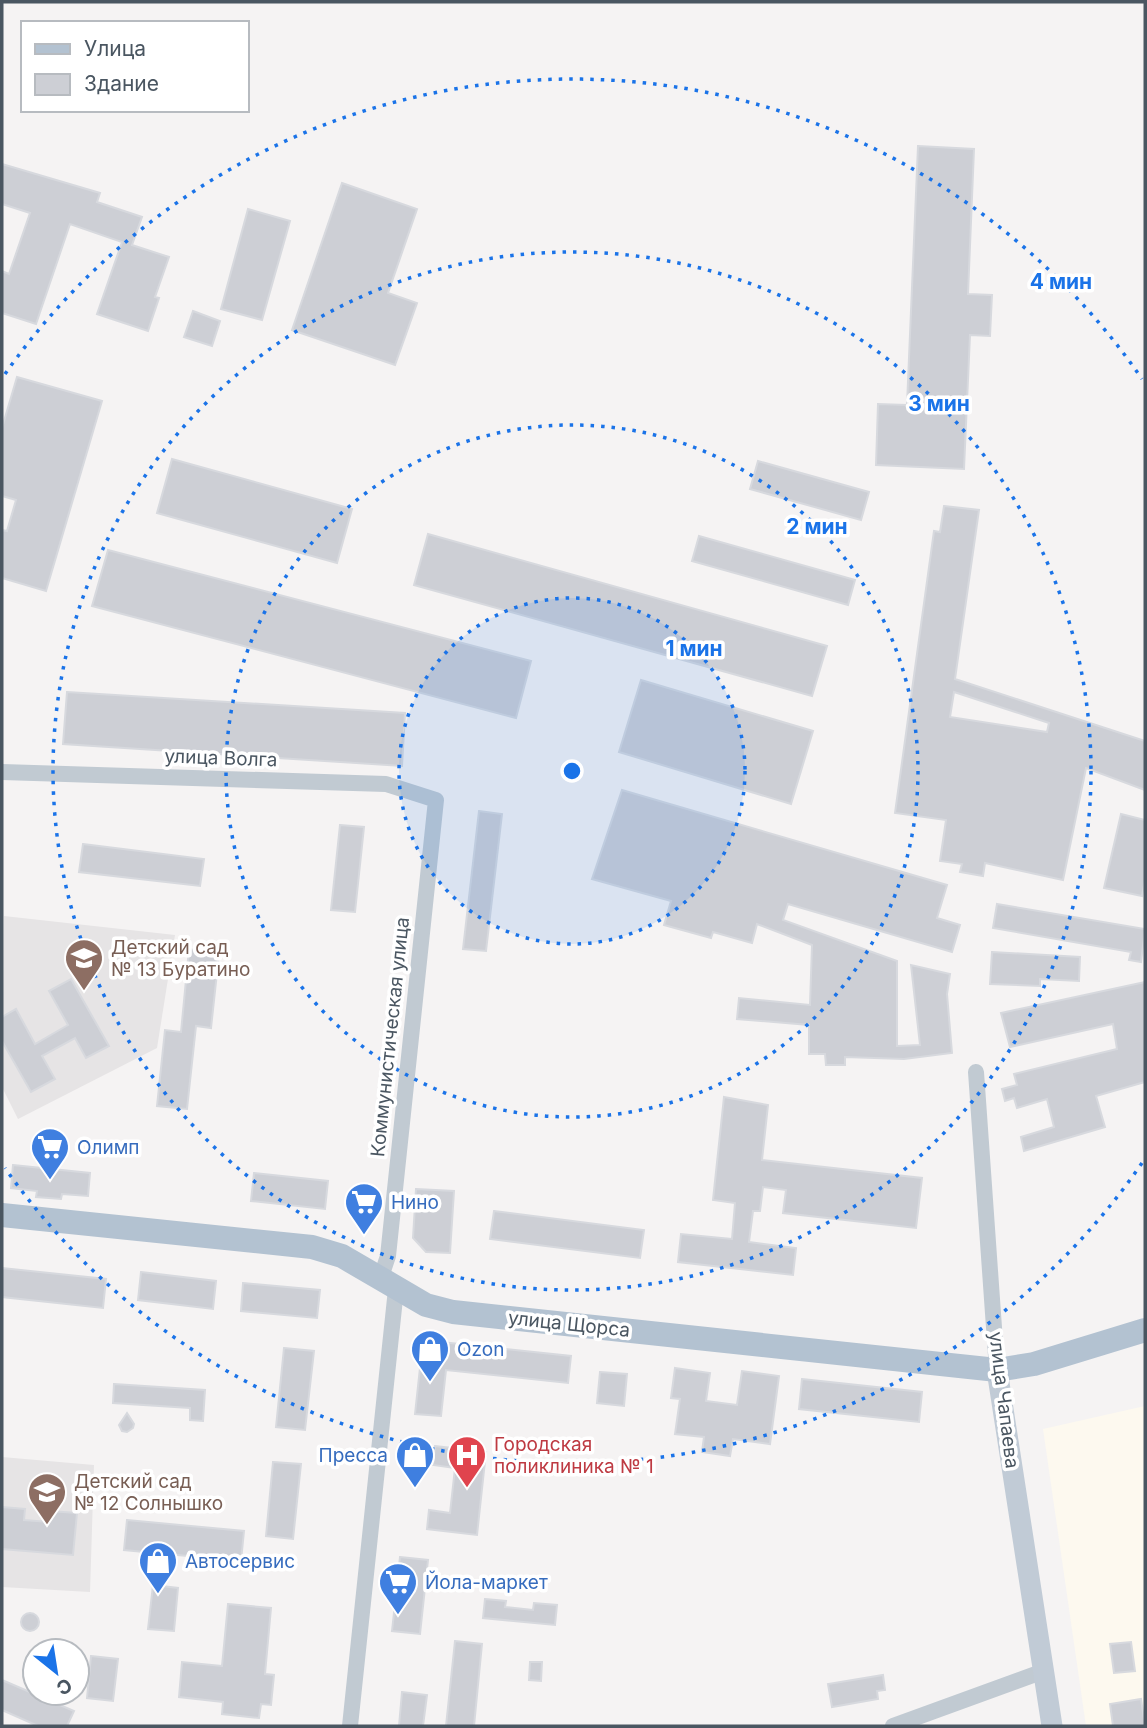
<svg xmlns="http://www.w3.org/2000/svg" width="1147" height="1728" font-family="Inter,sans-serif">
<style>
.commercial{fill:#fdf9ef}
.education{fill:#e6e4e5}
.building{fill:#cdcfd5;stroke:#d7d9de;stroke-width:2;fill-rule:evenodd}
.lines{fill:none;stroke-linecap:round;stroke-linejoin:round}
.street{stroke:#c1cad2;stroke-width:16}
.secondary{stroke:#c1cbd6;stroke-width:21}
.primary{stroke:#b3c2d1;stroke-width:24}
.ring{fill:none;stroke:#1a73e8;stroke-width:3.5;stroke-dasharray:3.5 7}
.labels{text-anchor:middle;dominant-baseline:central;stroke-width:7;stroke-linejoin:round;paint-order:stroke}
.street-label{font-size:19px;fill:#4a5661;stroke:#fff}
.education-label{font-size:19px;fill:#785e54;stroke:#fff;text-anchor:start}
.shop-label{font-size:19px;fill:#366cbe;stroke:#fff;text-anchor:start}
.health-label{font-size:19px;fill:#be3a42;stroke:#fff;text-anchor:start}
.centre{fill:#1a73e8;stroke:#fff;stroke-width:3.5}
.ring-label{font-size:21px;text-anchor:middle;font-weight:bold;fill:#1a73e8;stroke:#fff;stroke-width:7;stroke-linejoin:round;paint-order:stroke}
</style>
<rect width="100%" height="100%" fill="#f5f3f3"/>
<path class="commercial" d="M1145,1406V1726H1086L1043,1429Z"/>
<g class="education">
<path d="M4,916L175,935L157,1048L18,1119L2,1087Z"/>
<path d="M2,1457L94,1465L90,1592L2,1587Z"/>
</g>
<g class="building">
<path d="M918,146L974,149L968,294L992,295L990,336L970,335L964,469L876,465L878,404L907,405Z"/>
<path d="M2,164L100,193L97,202L142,217L132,245L169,257L155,297L159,298L148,331L97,314L122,242L70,224L36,324L2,313V271L9,274L30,213L2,204Z"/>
<path d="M342,183L417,209L388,293L417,303L395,365L292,330Z"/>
<path d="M248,209L290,221L262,320L221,309Z"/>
<path d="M193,311L220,321L212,346L184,337Z"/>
<path d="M17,377L102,401L46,591L2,578V530L7,531L16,500L2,496V428Z"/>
<path d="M172,459L352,509L337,563L157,513Z"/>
<path d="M758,461L869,492L861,520L750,489Z"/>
<path d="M944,506L979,510L955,679L1145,741V790L1086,768L1063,880L985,863L983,876L960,872L962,864L940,861L946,820L895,813L934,531L940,532ZM954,692L1049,723L1047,732L950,717Z"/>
<path d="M428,534L827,646L812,696L414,585Z"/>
<path d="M699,536L855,580L848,605L692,561Z"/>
<path d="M108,550L531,661L516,718L92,606Z"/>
<path d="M641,680L813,731L791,804L619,752Z"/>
<path d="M67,692L405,713L402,766L63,744Z"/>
<path d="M622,790L947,885L937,918L960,925L952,952L788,904L783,920L897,961V1046L920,1045L911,965L950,974L947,994L952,1053L904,1059L845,1057V1065H826L825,1054H809V1025L737,1019L739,998L810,1005L812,945L757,924L752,943L713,932L711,938L664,925L671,901L592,879Z"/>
<path d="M479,811L502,814L486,951L463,949Z"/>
<path d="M1121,814L1145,820V880L1142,896L1104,888Z"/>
<path d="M340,825L364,827L355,912L331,910Z"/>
<path d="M83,844L204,859L200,886L79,872Z"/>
<path d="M997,904L1145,929L1141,962L1129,960L1131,952L993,928Z"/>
<path d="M206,944L220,945L211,1028L196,1026L187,1109L157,1106L165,1030L181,1032L189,949L205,951Z"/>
<path d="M992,952L1080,957L1079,981L1040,979V986L990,984Z"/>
<path d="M71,979L109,1046L86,1058L75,1038L42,1056L55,1079L31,1092L2,1041V1017L16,1009L35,1044L68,1025L49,991Z"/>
<path d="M1145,982V1082L1096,1096L1105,1127L1024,1151L1021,1137L1054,1127L1047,1099L1017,1108L1014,1098L1005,1101L1002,1089L1017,1085L1014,1074L1117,1049L1113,1024L1010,1047L1001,1013Z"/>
<path d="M724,1097L768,1105L762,1160L922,1178L916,1228L783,1213L786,1190L763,1187L760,1211H753L749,1242L796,1248L793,1275L678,1262L681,1234L732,1239L735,1203L713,1200Z"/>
<path d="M13,1165L90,1173L88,1196L62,1194L61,1199L36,1197L37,1191L11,1188Z"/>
<path d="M254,1173L328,1181L325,1209L251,1201Z"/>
<path d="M416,1189L454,1191L450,1253L426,1252L413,1238Z"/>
<path d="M494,1211L644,1230L640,1258L490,1239Z"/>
<path d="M2,1268L106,1279L103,1308L2,1297Z"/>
<path d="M141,1272L216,1281L213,1309L138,1300Z"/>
<path d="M243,1283L320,1290L317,1318L241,1311Z"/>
<path d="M423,1340L571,1356L568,1383L446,1370L441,1416L415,1414Z"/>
<path d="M284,1348L314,1351L305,1430L276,1427Z"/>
<path d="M675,1368L710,1373L706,1401L737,1405L742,1371L779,1376L770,1444L733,1439L730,1456L702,1452L704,1437L675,1434L680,1399L671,1398Z"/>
<path d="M600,1372L627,1374L624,1406L597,1403Z"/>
<path d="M802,1379L922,1392L919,1422L799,1409Z"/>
<path d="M114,1384L205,1390L203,1421L190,1420V1408L113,1403Z"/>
<path d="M127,1413L134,1424L133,1428L127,1432L122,1431L119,1425Z"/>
<path d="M435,1446L486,1452L477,1535L427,1529L429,1510L450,1513L455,1468L433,1465Z"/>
<path d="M273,1462L301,1464L293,1539L266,1536Z"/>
<path d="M2,1507L25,1509L24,1520L49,1522L50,1511L77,1513L73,1555L2,1549Z"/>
<path d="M127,1520L244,1531L241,1561L124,1550Z"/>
<path d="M400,1557L428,1560L420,1634L392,1631Z"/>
<path d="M153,1585L178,1588L174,1631L148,1629Z"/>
<path d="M485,1599L506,1601L505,1607L533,1610L534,1603L557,1605L555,1625L483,1618Z"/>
<path d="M228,1604L271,1608L265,1674L274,1675L271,1705L261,1704L259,1718L222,1714L223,1702L179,1697L182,1662L222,1666Z"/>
<circle cx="30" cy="1622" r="9"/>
<path d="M455,1641L482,1644L474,1726H446Z"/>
<path d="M1131,1642L1135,1671L1114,1673L1110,1644Z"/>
<path d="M91,1656L118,1659L113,1701L87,1698Z"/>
<path d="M530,1662H542L541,1681L529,1680Z"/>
<path d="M883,1675L885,1690L877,1691L878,1699L832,1707L828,1684Z"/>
<path d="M2,1680L74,1711L67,1726H38L2,1710Z"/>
<path d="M402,1692L427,1695L423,1726H399Z"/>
<path d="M1141,1699L1145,1726H1113L1110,1704Z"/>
</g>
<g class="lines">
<g class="street">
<path d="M2,772L386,784L436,800L388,1256L381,1277"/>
<path d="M976,1072L997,1370"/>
<path d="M350,1726L396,1289"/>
<path d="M893,1726L1044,1671"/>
</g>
<path class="secondary" d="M997,1370L1052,1726"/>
<path class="primary" d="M2,1215L312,1247L342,1256L426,1305L453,1312L997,1370L1034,1364L1145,1330"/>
</g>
<circle cx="572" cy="771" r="173" fill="#1a73e8" fill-opacity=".12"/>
<g class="ring">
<circle cx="572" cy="771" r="173"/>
<circle cx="572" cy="771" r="346"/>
<circle cx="572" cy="771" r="519"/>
<path d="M1142 1163A692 692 0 0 1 5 1168M5 374A692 692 0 0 1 1142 379"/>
</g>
<defs>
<symbol id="school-pin" viewBox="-11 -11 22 30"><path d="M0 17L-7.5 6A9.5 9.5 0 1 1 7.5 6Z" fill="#8d6e63" stroke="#fff"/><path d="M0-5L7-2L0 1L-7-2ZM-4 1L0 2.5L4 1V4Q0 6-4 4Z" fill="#fff"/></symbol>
<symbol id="supermarket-pin" viewBox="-11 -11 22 30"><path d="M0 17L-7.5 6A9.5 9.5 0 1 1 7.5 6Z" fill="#3f7fe0" stroke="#fff"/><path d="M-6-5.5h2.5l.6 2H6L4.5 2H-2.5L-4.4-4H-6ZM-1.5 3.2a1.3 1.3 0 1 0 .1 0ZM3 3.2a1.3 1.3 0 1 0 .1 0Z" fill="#fff"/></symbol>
<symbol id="shop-pin" viewBox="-11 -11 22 30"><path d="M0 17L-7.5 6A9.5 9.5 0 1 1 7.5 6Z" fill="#3f7fe0" stroke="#fff"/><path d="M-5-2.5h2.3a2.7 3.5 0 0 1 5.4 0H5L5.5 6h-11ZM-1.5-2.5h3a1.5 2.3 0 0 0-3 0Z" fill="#fff"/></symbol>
<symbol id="hospital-pin" viewBox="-11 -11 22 30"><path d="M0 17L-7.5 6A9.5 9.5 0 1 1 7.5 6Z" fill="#e0444e" stroke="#fff"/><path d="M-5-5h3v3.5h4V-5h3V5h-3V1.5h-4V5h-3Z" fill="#fff"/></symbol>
</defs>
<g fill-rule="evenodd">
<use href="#school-pin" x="62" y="936" width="44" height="60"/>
<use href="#supermarket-pin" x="28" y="1125" width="44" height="60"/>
<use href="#supermarket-pin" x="342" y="1180" width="44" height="60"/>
<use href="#shop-pin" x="408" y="1327" width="44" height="60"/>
<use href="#shop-pin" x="393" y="1433" width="44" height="60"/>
<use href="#hospital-pin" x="445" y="1433" width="44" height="60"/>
<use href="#school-pin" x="25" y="1470" width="44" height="60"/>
<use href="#shop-pin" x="136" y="1539" width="44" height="60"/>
<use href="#supermarket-pin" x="376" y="1560" width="44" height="60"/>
</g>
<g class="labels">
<g class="street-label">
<text transform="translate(221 758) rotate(2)">улица Волга</text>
<text transform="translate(390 1037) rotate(-84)">Коммунистическая улица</text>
<text transform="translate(569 1324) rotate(6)">улица Щорса</text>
<text transform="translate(1004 1400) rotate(83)">улица Чапаева</text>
</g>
<g class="education-label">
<text x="111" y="947">Детский сад<tspan x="111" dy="22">№ 13 Буратино</tspan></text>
<text x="74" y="1481">Детский сад<tspan x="74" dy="22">№ 12 Солнышко</tspan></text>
</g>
<g class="shop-label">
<text x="77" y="1147">Олимп</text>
<text x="391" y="1202">Нино</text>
<text x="457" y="1349">Ozon</text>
<text x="388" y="1455" text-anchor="end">Пресса</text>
<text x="185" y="1561">Автосервис</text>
<text x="425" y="1582">Йола-маркет</text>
</g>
<g class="health-label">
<text x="494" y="1444">Городская<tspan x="494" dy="22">поликлиника № 1</tspan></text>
</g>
</g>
<circle cx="572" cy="771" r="10" class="centre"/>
<g class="ring-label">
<text x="1061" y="289">4 мин</text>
<text x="939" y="411">3 мин</text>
<text x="817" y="534">2 мин</text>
<text x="694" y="656">1 мин</text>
</g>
<rect width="1147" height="1728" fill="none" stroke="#4a5661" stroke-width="7"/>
<rect x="21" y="21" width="228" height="91" fill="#ffffff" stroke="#b7bbc0" stroke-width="2"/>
<rect x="35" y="44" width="35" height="10" fill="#b3c2d1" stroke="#b7bbc0" stroke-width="2"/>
<text x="84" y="56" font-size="21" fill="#4a5661">Улица</text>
<rect x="35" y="74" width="35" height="21" fill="#cdcfd5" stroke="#b7bbc0" stroke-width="2"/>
<text x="84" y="91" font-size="21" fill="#4a5661">Здание</text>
<g transform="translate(56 1672) rotate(150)"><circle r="33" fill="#ffffff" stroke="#b7bbc0" stroke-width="2"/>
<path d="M0-5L12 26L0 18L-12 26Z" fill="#1a73e8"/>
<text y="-10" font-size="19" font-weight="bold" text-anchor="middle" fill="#4a5661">С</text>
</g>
</svg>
